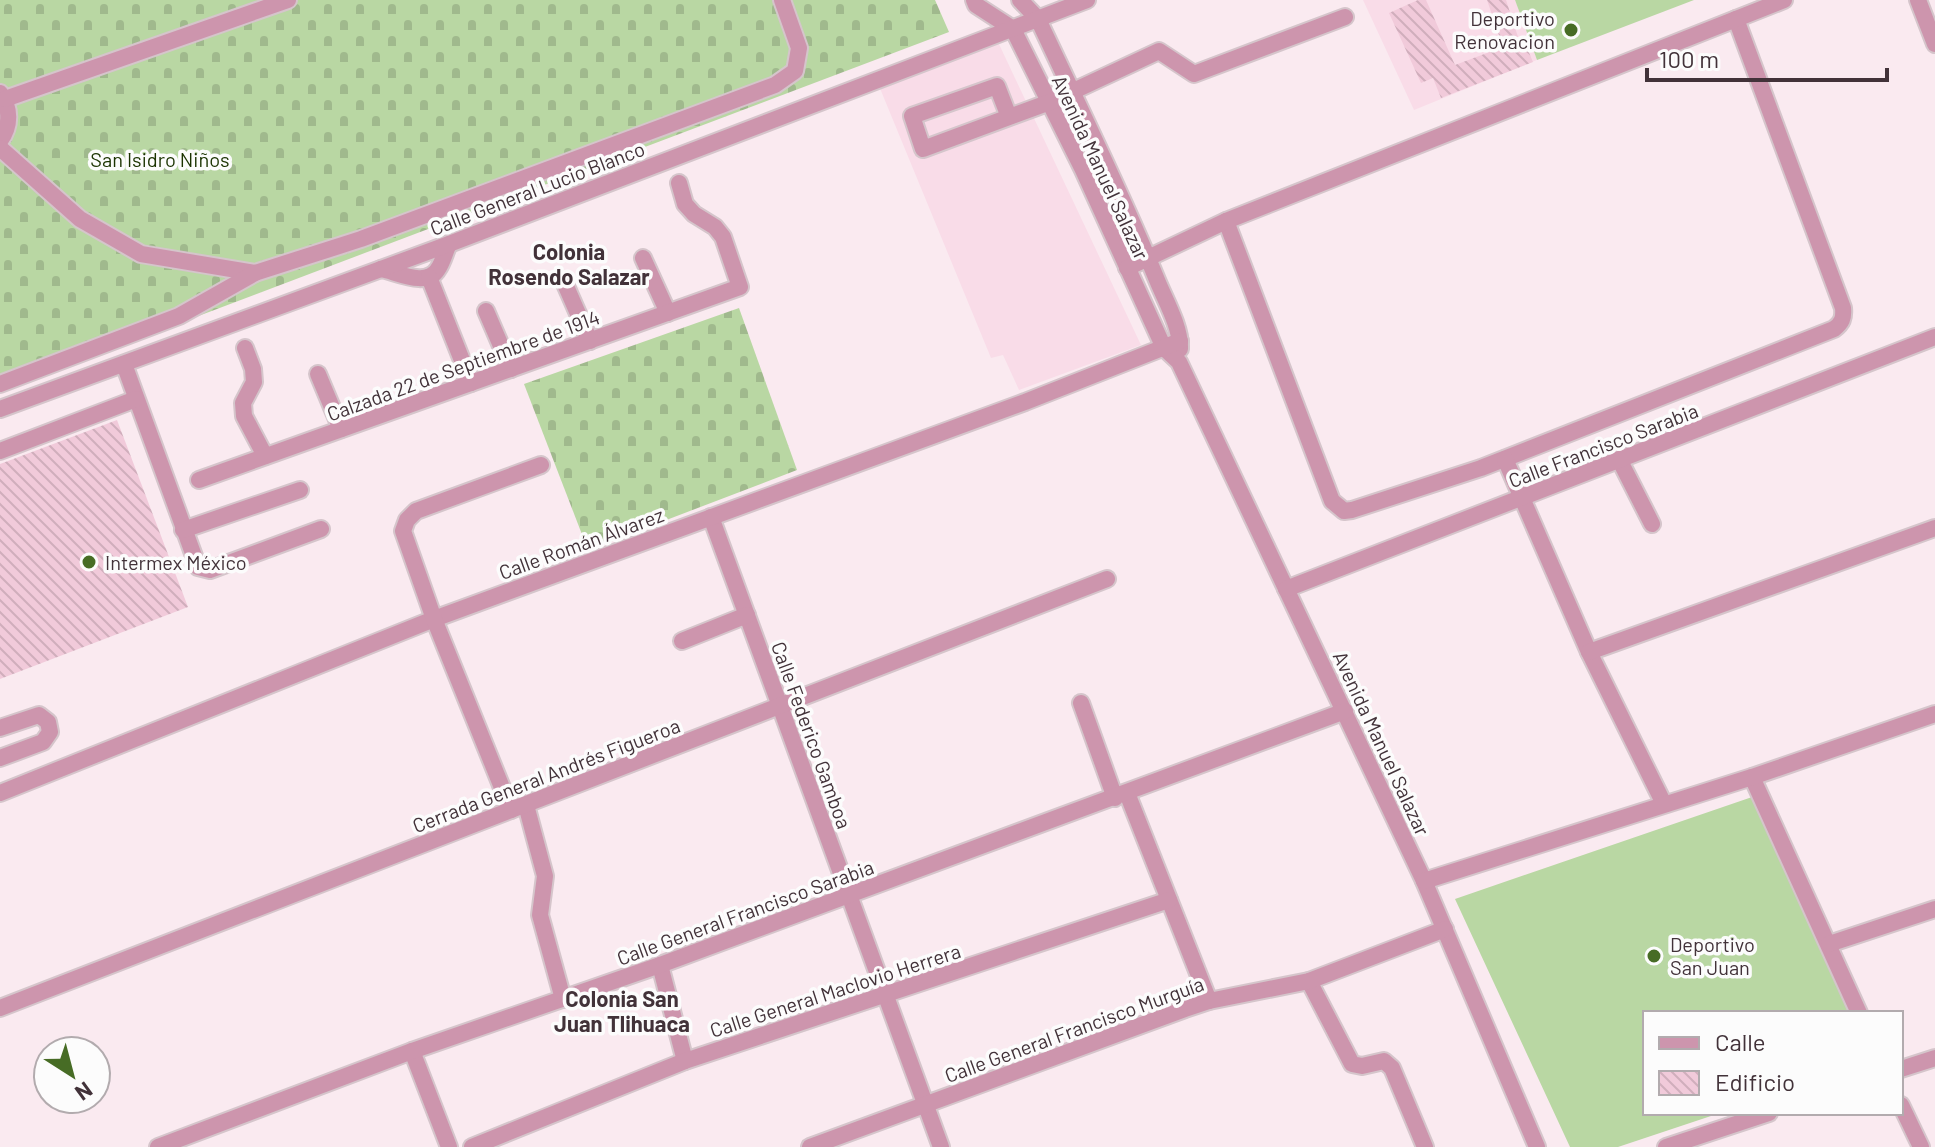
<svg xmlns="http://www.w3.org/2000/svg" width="1935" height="1147" font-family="Barlow,sans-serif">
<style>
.built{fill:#f9dce8}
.cemetery{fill:url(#cemetery-stones)}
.pitch{fill:#b9d7a3}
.building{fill:url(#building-back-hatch)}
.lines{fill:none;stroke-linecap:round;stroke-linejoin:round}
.minor-casing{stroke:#d5c5cb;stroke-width:20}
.minor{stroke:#cd95ad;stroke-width:16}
.poi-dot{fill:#476c25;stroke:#fcfcfc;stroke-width:3}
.labels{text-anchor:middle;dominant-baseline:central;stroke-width:7;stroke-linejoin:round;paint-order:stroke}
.poi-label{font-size:20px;fill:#423239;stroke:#fcfcfc;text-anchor:start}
.park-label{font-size:20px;fill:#1b3300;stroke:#fcfcfc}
.street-label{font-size:20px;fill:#423239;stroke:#fcfcfc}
.neighbourhood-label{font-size:22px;font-weight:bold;fill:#423239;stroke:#fcfcfc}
</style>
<defs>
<pattern id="cemetery-stones" width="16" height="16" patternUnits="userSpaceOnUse" patternTransform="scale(2)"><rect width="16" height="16" fill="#b9d7a3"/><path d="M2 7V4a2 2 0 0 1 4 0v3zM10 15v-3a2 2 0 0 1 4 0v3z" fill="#a0b98d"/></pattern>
<pattern id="building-back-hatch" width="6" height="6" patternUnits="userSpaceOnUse" patternTransform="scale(2)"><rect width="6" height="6" fill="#f1cada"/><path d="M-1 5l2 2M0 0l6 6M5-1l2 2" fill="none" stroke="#d0aebc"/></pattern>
</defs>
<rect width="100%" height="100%" fill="#faeaf0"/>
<g class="built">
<path d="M1363,0H1515L1537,60L1414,110Z"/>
<path d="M998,42L1141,345L1019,390L1003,355L991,358L879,86Z"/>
</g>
<g class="cemetery">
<path d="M0,0H935L949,32L0,391Z"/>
<path d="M739,308L797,470L588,550L524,384Z"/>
</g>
<g class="pitch">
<path d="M1515,0H1694L1537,60Z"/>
<path d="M1755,796L1852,1013H1645V1113H1720L1618,1147H1570L1455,899Z"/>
</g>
<g class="building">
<path d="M1418,0H1426L1455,65L1503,47L1487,0H1506L1519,40L1523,39L1533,62L1441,98L1433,78L1421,83L1389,13Z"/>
<path d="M117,420L188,607L0,679V464Z"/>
</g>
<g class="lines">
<defs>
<g id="minor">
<path d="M974,0L976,5L1013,29"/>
<path d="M1020,0L1038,19C1078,105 1121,192 1157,280C1165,300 1181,327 1180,349"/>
<path d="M1918,0L1935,44"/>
<path d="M1013,29L1083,170L1164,348L1179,362L1424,881L1537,1147"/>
<path d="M0,93C11,108 11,126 0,141"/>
<path d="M5,99L288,0"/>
<path d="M1009,117L997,86L912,116L923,149L1050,102L1159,51L1194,74L1345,17"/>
<path d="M0,148L80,219L141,254L255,273L361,239L775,85L795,71L799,48L782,0"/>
<path d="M1226,221L1332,501L1344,511L1352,510L1481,468L1834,329C1842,323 1844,318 1843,308L1736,19"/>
<path d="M643,258L668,313"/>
<path d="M1127,268L1226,221L1784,0"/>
<path d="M381,269C397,272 427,288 438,269C443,262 445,252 449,244"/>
<path d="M429,277L471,383"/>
<path d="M565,284L590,341"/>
<path d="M486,311L511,369"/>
<path d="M245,348L253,369L254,382L243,403L244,416L265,456"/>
<path d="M124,364L198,567L210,570L321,529"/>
<path d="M318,374L341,429"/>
<path d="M0,384L179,316L255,273"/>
<path d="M0,409L449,244L1087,0"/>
<path d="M0,451L136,399"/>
<path d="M1505,459L1589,652L1664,804"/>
<path d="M1619,459L1652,524"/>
<path d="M199,480L740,287L723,237L715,227L694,214L685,204L679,183"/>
<path d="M711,517L941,1147"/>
<path d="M183,530L300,490"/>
<path d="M1286,589L1935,337"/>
<path d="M682,641L747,615"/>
<path d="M1589,652L1935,528"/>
<path d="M1081,703L1115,798"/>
<path d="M0,728L39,715L48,722L50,732L43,742L0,758"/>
<path d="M1752,777L1859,1013"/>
<path d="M0,793L434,619L1025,402L1180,341"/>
<path d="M1127,793L1209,1001"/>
<path d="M526,805L545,876L540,915L563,999"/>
<path d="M511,810L434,619L403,531L407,520L416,511L541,465"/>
<path d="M1424,881L1752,777L1935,714"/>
<path d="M1829,944L1935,909"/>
<path d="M660,965L685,1061"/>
<path d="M1309,981L1352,1064L1362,1066L1384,1061L1392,1068L1425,1147"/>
<path d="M0,1008L1107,579"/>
<path d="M412,1051L449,1147"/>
<path d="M1901,1069L1935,1058"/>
<path d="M1901,1105L1921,1147"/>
<path d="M158,1147L412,1051L660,965L1345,711"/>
<path d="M472,1147L685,1061L1169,900"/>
<path d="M810,1147L1185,1009L1209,1001L1309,981L1445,929"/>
<path d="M1666,1147L1769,1113"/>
</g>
</defs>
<use href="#minor" class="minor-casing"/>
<use href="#minor" class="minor"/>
</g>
<g class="poi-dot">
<circle cx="1571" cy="30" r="8"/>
<circle cx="89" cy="562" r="8"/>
<circle cx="1654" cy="956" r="8"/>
</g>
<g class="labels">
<g class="poi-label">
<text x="1555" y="18" text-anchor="end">Deportivo<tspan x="1555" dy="23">Renovacion</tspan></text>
<text x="105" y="562">Intermex México</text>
<text x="1670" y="944">Deportivo<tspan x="1670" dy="23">San Juan</tspan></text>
</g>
<g class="park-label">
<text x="160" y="159">San Isidro Niños</text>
</g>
<g class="street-label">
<text transform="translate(1101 167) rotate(65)">Avenida Manuel Salazar</text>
<text transform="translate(537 188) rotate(-21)">Calle General Lucio Blanco</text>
<text transform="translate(463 365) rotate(-20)">Calzada 22 de Septiembre de 1914</text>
<text transform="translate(1603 445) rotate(-21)">Calle Francisco Sarabia</text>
<text transform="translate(581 543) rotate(-20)">Calle Román Álvarez</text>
<text transform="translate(812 735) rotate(70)">Calle Federico Gamboa</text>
<text transform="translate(1382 743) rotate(65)">Avenida Manuel Salazar</text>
<text transform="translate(546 775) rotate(-21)">Cerrada General Andrés Figueroa</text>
<text transform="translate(745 912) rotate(-20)">Calle General Francisco Sarabia</text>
<text transform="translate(835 990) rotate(-18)">Calle General Maclovio Herrera</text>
<text transform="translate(1074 1029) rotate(-20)">Calle General Francisco Murguía</text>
</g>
<g class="neighbourhood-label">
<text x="569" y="251">Colonia<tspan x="569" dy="25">Rosendo Salazar</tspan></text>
<text x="622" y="998">Colonia San<tspan x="622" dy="25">Juan Tlihuaca</tspan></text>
</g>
</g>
<rect x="1643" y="1011" width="260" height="104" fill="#fcfcfc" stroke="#b2abae" stroke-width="2"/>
<rect x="1659" y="1037" width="40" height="12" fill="#cd95ad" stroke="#b2abae" stroke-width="2"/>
<text x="1715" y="1051" font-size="24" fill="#423239">Calle</text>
<rect x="1659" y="1071" width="40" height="24" fill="url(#building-back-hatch)" stroke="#b2abae" stroke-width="2"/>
<text x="1715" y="1091" font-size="24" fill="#423239">Edificio</text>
<g transform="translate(72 1075) rotate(144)"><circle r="38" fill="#fcfcfc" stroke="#b2abae" stroke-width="2"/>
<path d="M0-6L14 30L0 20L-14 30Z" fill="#476c25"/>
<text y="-12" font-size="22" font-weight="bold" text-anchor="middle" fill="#423239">N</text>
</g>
<path d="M1647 68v12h240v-12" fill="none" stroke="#423239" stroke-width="4"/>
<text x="1659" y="68" font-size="24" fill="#423239" stroke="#fcfcfc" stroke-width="6" paint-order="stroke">100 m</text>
</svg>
